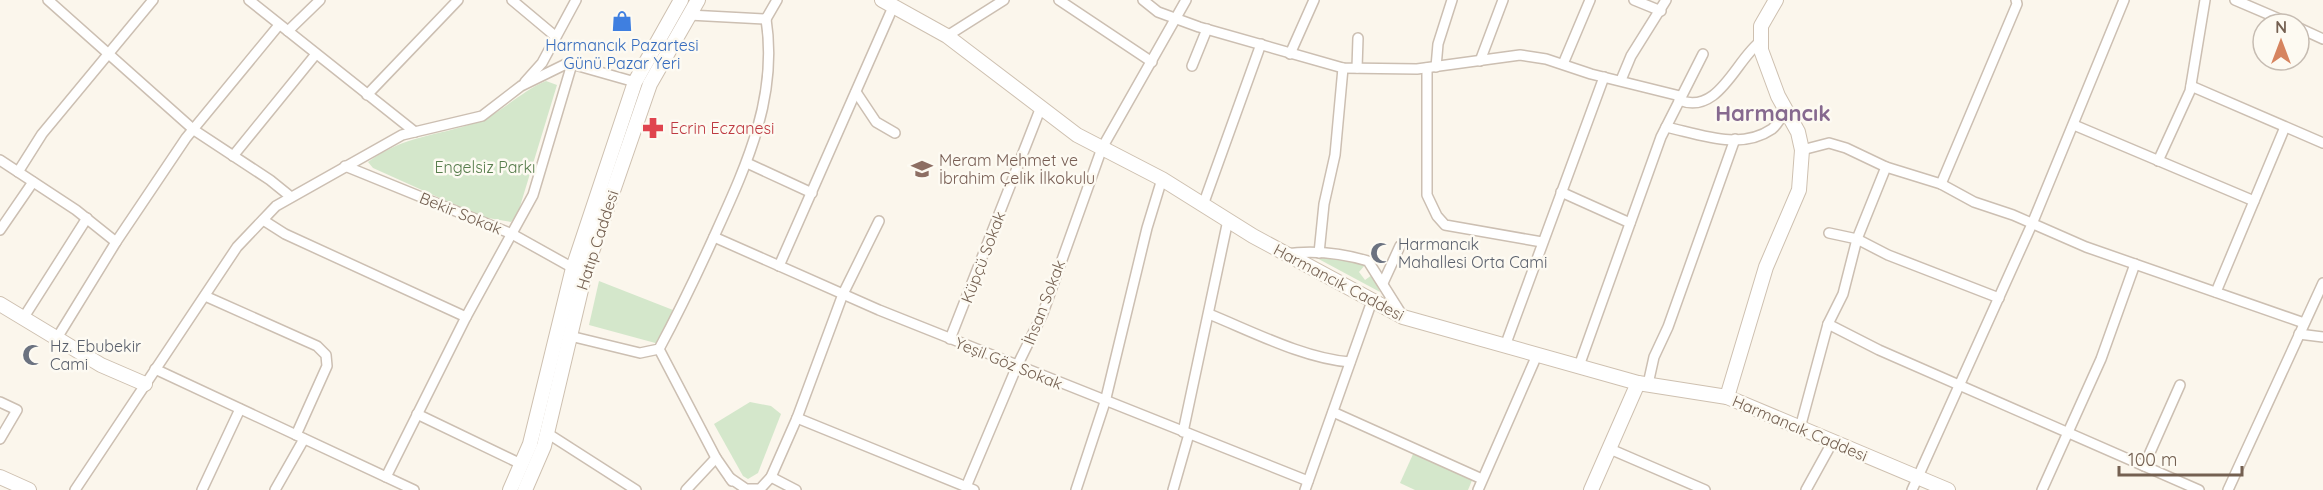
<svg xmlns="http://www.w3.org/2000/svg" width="2323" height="490" font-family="Quicksand,sans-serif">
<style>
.green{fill:#d4e7cb}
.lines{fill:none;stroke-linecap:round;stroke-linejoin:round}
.street-casing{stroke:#ccbfb2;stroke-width:12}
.secondary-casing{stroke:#cec0b0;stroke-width:16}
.street{stroke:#fff;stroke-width:9}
.secondary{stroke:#fff;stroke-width:14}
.labels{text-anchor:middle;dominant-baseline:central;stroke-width:5;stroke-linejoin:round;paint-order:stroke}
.shop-label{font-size:16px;fill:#366cbe;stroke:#fdfaf2}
.health-label{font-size:16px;fill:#be3a42;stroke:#fdfaf2;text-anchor:start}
.education-label{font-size:16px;fill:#785e54;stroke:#fdfaf2;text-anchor:start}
.park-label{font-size:16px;fill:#577d4d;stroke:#fdfaf2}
.street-label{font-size:16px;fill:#746051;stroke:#fdfaf2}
.worship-label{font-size:16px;fill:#5b616d;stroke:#fdfaf2;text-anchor:start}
.district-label{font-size:22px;font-weight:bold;fill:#86698f;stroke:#fdfaf2}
</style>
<rect width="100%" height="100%" fill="#fbf6ec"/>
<g class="green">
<path d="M546,81L557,85L518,213L511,222L482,217L373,168L368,162C407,134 436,137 477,122C502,113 521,91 546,81Z"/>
<path d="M1313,256L1354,260L1365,265L1359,272L1365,280L1372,275L1380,292Z"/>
<path d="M599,281L673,310L659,344L589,325Z"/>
<path d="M750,402L771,406L781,414L758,473L748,479L743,476L714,424Z"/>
<path d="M1414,452L1473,478L1468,490H1415L1400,483Z"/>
</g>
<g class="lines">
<defs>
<g id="street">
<path d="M48,0L194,130L270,180L291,197"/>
<path d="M249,0L415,132"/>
<path d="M512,0L555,36"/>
<path d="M1059,0L1152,62"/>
<path d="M1143,0L1158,12L1199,27L1343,68L1417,69L1520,55L1546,59L1591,74L1680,96"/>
<path d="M1634,0L1661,11"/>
<path d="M2235,0L2291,24"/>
<path d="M689,15L766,19L777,0"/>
<path d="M2299,28L2323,39"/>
<path d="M288,31L320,0"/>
<path d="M947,36L1004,0"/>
<path d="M1290,54L1314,0"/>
<path d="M1480,61L1503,0"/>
<path d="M1563,64L1590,0"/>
<path d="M1192,66L1207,29"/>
<path d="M1436,67L1438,44L1452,0"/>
<path d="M1357,68L1358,38"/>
<path d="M1427,68V195L1437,216L1445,225L1542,242"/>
<path d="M1621,80L1631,56L1666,0"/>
<path d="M525,82L542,63L576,0"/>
<path d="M2191,86L2323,143"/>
<path d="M856,92L876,122L895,133"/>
<path d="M367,95L458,0"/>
<path d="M1679,100C1719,116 1736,59 1761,41"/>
<path d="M2074,125L2254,201"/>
<path d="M1666,127C1699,134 1740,151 1772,129C1777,125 1782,116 1785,110"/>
<path d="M1802,150L1829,143L1846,148L1886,167L1941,184L1974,202L2013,215L2086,247L2304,323"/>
<path d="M233,156L316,54"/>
<path d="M0,160L76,210L116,242"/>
<path d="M2158,161L2190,91L2205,0"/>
<path d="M747,163L812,193"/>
<path d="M345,166L512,234L573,268"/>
<path d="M18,172L42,134L153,0"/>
<path d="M1941,184L2017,4L2016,0"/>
<path d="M1561,192L1630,223"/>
<path d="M1203,205L1261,44"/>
<path d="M263,220L285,234L466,317"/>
<path d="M0,230L33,182"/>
<path d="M1829,233L1857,239L1888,255L1999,298"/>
<path d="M714,237L879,310L1308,481"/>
<path d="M1319,253L1324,204L1335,155L1343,68"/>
<path d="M1285,254C1314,250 1341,253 1368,261L1402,315"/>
<path d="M779,266L893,7"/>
<path d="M1383,283L1400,246"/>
<path d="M2216,292L2285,127"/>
<path d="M205,296L317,346L326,355L327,366L296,435"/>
<path d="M1209,314C1251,331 1305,359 1350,362"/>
<path d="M24,317L87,218"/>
<path d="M1828,324L1879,350L2199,490"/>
<path d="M2299,334L2323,337"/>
<path d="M570,336L640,353L659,349C680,310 699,270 717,230C748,162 778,95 766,19"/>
<path d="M57,338L116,242L186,138L279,25"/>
<path d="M950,339L1041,107"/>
<path d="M1505,346L1604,77"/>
<path d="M659,349L716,458L732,481"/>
<path d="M1579,366L1661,137L1703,54"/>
<path d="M155,369L414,490"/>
<path d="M1648,384L1654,357L1668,327L1735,139"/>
<path d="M0,402L17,410L0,439"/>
<path d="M1333,412L1482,479"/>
<path d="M417,414L521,464"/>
<path d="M797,418L974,490"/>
<path d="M1800,428L1828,324L1843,294L1857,239L1886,167"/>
<path d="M1183,432L1228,220"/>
<path d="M547,433L636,490"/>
<path d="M1610,449L1705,490"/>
<path d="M2144,466L2180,385"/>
<path d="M386,477L466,317L533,195L572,64"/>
<path d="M771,477L796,490"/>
<path d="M730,478L746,489H760L771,477L797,418L843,294L879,221"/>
<path d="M966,487L1017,366L1043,313L1102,148L1186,0"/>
<path d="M75,490L237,247L276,206L402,135L482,116L521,86L568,63L635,82"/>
<path d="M202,490L240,409"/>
<path d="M275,490L304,439"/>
<path d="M686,490L716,458"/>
<path d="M1076,490L1105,402L1147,228L1162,179"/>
<path d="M1173,490L1189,434"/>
<path d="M1305,490L1372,301"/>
<path d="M1478,490L1537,355"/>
<path d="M1806,490L1833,441"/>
<path d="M1912,490L2032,224L2124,0"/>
<path d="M2042,490L2101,359L2135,264"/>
<path d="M2228,490L2323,283"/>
</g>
<g id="secondary">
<path d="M882,0L947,36L1077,135L1162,179L1253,236L1403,317L1638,383L1727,397L1948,490"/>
<path d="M0,304L101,365L145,384"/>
<path d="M1727,397L1766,267L1799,190L1802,150L1798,132L1778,96L1761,50V26L1776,0"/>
<path d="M0,477L29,490"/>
<path d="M510,490L530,444L573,268L635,82L681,0"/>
<path d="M525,490L544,446L586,269L650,84L698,0"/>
<path d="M1591,490L1638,383"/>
</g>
</defs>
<use href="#street" class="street-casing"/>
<use href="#secondary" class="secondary-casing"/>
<use href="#street" class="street"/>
<use href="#secondary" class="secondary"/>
</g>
<defs>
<symbol id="shop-bare" viewBox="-9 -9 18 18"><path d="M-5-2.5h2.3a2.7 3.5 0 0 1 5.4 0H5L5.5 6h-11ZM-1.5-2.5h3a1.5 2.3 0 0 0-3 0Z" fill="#3f7fe0" stroke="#fdfaf2" stroke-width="2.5" paint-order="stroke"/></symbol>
<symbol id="pharmacy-bare" viewBox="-9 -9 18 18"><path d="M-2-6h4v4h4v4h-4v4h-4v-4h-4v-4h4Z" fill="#e0444e" stroke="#fdfaf2" stroke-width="2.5" paint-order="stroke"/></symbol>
<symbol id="school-bare" viewBox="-9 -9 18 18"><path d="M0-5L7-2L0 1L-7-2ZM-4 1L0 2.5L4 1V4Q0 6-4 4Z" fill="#8d6e63" stroke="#fdfaf2" stroke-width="2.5" paint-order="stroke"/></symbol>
<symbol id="mosque-bare" viewBox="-9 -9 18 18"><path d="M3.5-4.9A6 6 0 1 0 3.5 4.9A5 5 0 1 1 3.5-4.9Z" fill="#6b7280" stroke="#fdfaf2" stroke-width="2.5" paint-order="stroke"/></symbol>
</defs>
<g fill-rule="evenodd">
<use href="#shop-bare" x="607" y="6" width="30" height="30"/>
<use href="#pharmacy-bare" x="638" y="113" width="30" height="30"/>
<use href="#school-bare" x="907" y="154" width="30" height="30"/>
<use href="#mosque-bare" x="1366" y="238" width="30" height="30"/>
<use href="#mosque-bare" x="18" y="340" width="30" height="30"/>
</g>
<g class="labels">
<g class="shop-label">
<text x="622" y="45">Harmancık Pazartesi<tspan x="622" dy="18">Günü Pazar Yeri</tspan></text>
</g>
<g class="health-label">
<text x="670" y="128">Ecrin Eczanesi</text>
</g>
<g class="education-label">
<text x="939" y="160">Meram Mehmet ve<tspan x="939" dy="18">İbrahim Çelik İlkokulu</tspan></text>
</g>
<g class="park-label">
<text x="485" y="167">Engelsiz Parkı</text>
</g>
<g class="street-label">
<text transform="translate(461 213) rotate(22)">Bekir Sokak</text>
<text transform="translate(597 240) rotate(-72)">Hatıp Caddesi</text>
<text transform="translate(983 257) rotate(-69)">Küpçü Sokak</text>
<text transform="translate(1339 282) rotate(28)">Harmancık Caddesi</text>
<text transform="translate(1044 302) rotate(-69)">İhsan Sokak</text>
<text transform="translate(1009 363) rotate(22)">Yeşil Göz Sokak</text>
<text transform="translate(1800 428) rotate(23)">Harmancık Caddesi</text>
</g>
<g class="worship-label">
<text x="1398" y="244">Harmancık<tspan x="1398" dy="18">Mahallesi Orta Cami</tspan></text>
<text x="50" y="346">Hz. Ebubekir<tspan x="50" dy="18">Cami</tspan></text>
</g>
<g class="district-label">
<text x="1773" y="113">Harmancık</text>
</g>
</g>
<g transform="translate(2281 42)"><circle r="28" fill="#fdfaf2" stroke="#c6bcb2" stroke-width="1.5"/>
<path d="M0-4.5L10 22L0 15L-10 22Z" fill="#d6845f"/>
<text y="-9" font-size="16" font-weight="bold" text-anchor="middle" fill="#746051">N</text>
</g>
<path d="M2119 466v9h123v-9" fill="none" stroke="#746051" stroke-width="3"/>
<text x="2128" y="466" font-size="18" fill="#746051" stroke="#fdfaf2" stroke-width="4.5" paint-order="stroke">100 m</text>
</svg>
